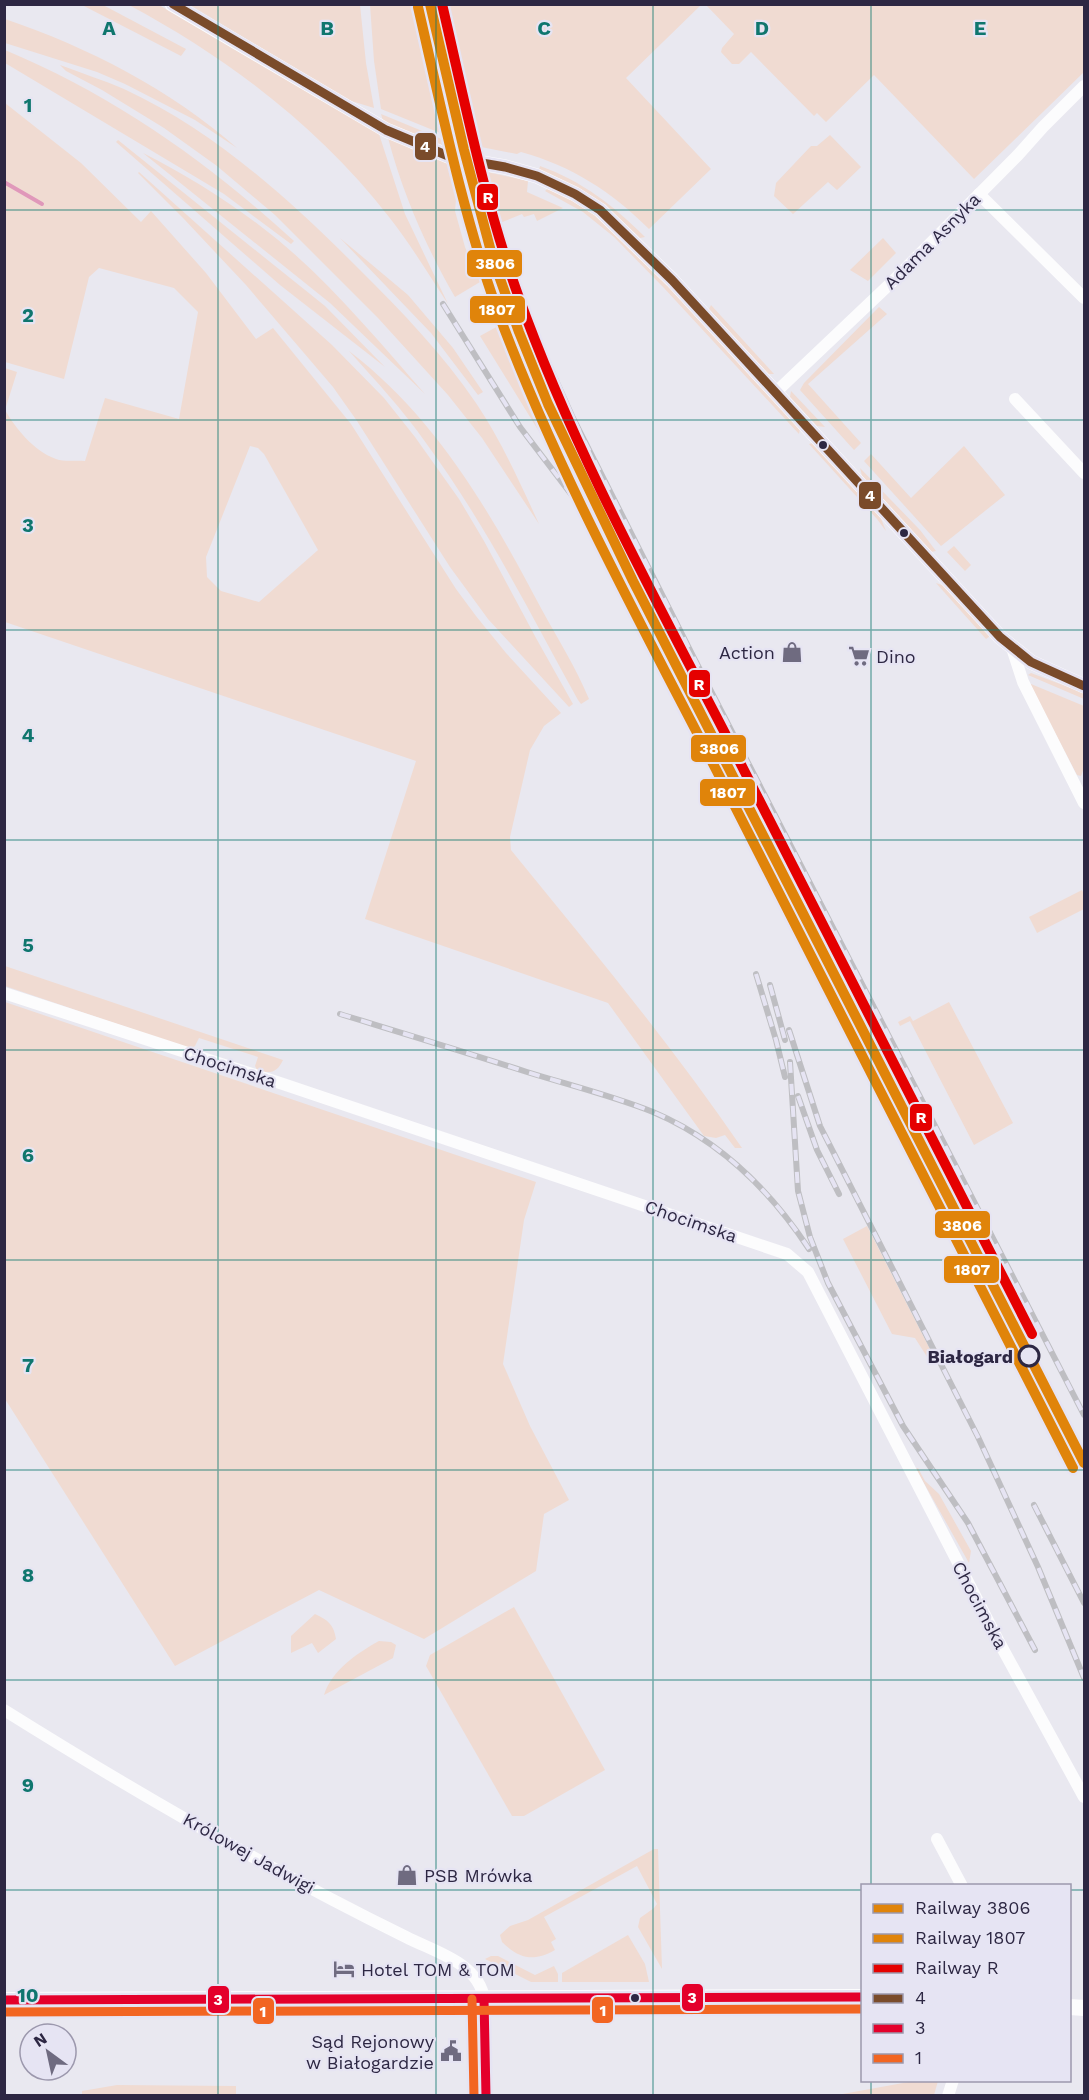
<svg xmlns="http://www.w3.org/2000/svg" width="1089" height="2100" font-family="'Work Sans',sans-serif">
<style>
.green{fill:#f0dbd2;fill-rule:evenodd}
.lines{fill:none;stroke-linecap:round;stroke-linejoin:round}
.stream{stroke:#e098ba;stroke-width:4}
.minor{stroke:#fcfcfd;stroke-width:12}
.tertiary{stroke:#fcfcfd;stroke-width:15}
.secondary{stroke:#fcfcfd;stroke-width:16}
.rail-casing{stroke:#bebec2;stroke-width:6}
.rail{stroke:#e6e4f3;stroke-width:4;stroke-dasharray:11;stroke-linecap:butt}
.bus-1-casing{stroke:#e6e4f3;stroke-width:14}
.bus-2-casing{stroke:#e6e4f3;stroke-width:14}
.bus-3-casing{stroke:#e6e4f3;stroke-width:14}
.bus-1{stroke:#7a4b2a;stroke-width:9}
.bus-2{stroke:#e4002b;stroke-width:9}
.bus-3{stroke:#f26522;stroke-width:9}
.rail-1-casing{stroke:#e6e4f3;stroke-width:15}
.rail-2-casing{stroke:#e6e4f3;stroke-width:15}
.rail-3-casing{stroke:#e6e4f3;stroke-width:15}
.rail-1{stroke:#e0840a;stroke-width:10}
.rail-2{stroke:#e0840a;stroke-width:10}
.rail-3{stroke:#e50000;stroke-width:10}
.grid{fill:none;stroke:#0f766e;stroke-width:1.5;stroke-opacity:0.55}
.bus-dot{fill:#2d2743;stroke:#e6e4f3;stroke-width:2}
.stop-dot{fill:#e6e4f3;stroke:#2d2743;stroke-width:3}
.labels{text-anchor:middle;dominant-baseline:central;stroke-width:4.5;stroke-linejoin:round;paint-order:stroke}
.street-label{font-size:18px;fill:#2d2743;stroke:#e6e4f3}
.poi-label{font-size:18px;fill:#2d2743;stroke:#e6e4f3;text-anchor:start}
.stop-label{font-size:18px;font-weight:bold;fill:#2d2743;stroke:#e6e4f3;text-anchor:end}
.grid-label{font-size:20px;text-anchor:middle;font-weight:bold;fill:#0f766e;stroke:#e6e4f3;stroke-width:4.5;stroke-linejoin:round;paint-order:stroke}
.line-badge{stroke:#e6e4f3;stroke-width:2}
.badge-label{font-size:16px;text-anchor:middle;font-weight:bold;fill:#fff}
</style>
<rect width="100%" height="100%" fill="#e9e8f0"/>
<g class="green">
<path d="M82,5H103L186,49L181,56Z"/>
<path d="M129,5H159L379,134L405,214L448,304C429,275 411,245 389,217C320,128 228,58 129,5Z"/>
<path d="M190,5H360L366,63L374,108L348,100Z"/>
<path d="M370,5H427L460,141L381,109L374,61Z"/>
<path d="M443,5H701L626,78L711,169L649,229C612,192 572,166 521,152L517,154L476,146Z"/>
<path d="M706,5H1084V72L974,179L874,75L826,122L817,113L814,116L751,52L739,64H732L721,52L722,48L734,34Z"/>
<path d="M5,19C88,47 171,90 237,148L195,120L125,84L97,72L5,43Z"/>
<path d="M5,50C113,95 208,162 294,241L291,244L224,194L5,63Z"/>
<path d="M60,65C81,73 103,80 124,89C215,131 290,200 360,270C402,312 443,354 476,403C501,440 520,483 539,524L482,438L448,395L378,318L275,215L217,166L164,128L102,90L66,71Z"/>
<path d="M5,103L81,163L141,222L151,211L206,273L256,339L273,328L351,424L456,589L476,616L506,653L561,713L544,726L530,750L510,837L511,850C590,947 671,1044 742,1148H735L725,1135L716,1138L704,1136L608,1003L365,919L416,761L5,622V368L17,372L5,410C16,429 34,451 56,459C64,462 76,460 85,461L105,398L179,419L198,312L174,288L99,268L89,277L64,379L5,362ZM250,446L258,448L264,454L318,550L259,602L221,591L207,577L206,557Z"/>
<path d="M381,114L461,147L462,153L383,121Z"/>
<path d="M830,135L861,167L837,190L828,182L793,214L774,196L776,183L811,146H817Z"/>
<path d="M388,138L421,153L459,166L455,211L465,247L480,282L455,297C426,247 403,194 388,138Z"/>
<path d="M118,140L325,306L385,367L280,285L116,142Z"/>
<path d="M143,153C183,173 223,198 259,225C322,272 374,336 425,394L330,303Z"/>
<path d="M540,166C582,181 614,206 645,237L640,238C610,208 579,185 539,170Z"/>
<path d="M483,171L528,181L527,192L563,208L537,221L534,214L524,217L522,214L500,223Z"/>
<path d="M139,172L332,345L384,398L415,437L459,499L484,541L536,638L573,704L569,707L488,619L450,567L357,421L333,387L246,285L184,219L138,173Z"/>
<path d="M469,179L493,274L487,278C472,246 462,216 466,180Z"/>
<path d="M548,188L573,201L596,216L667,285L800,429L799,434L664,288L614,237L583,212L545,191Z"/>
<path d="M340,238L408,295L453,348L483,392L478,395L431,333Z"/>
<path d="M883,238L896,253L868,281L850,270Z"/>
<path d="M711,305L774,374H768L709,309Z"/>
<path d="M879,307L887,314L808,384L861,443L854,450L800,390L804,383Z"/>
<path d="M509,320L525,367L585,496L580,498L480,336Z"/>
<path d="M349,351C437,418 492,515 542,610C558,639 576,668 589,699L581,704L578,700C530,613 485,523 426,443C403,410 376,381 349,351Z"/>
<path d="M791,391L825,427L817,426L790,397Z"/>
<path d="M813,443L880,516L886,531L877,519L809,444Z"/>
<path d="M964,446L1005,495L941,546L864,461L871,454L911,498Z"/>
<path d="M860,468L920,530L936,551L931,552L862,476Z"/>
<path d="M954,546L971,565L965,571L947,552Z"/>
<path d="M936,583L945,586L990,636L986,639Z"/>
<path d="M1031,673L1084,693V699L1028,675Z"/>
<path d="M1031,684L1084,706V768L1081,776L1077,775L1030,685Z"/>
<path d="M1082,890L1084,894V909L1037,933L1029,917Z"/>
<path d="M5,966L283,1060C277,1073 270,1074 257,1070L255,1066L258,1057L199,1038L195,1046L191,1049L5,986Z"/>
<path d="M5,1002L536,1182L524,1220L503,1364L530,1426L569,1500L544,1514L536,1571L424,1639L319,1590L175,1666L5,1399Z"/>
<path d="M949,1002L1013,1123L974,1145L910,1021L900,1026L898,1022L910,1016L913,1021Z"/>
<path d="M867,1226L936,1361L931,1363L915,1338L892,1334L843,1239Z"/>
<path d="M918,1468L925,1481L939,1494L971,1551L969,1563L916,1469Z"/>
<path d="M514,1607L605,1770L524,1816H512L426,1666L430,1655Z"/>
<path d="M315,1614C328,1620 334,1625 336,1639L318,1653L312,1643L291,1653V1636Z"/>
<path d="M379,1641L391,1642L396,1645L393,1658L324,1695C331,1671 357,1653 379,1641Z"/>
<path d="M654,1849H658L662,1969L638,1927L640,1918L654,1908L657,1904L637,1866L544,1917L556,1939L551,1942L555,1950C534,1962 519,1959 502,1942L500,1935L510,1926L528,1920Z"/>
<path d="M628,1935L645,1964L649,1982H562V1973Z"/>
<path d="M491,1956H498L535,1975L554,1966L558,1974V1982H531L485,1959Z"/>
<path d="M710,2005L749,2006L750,2009H648V2008Z"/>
<path d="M914,2081H938L934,2095H837Z"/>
<path d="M117,2085L236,2086V2095H82V2091Z"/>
</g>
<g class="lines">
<path class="stream" d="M4,182L42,204"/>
<g class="minor">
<path d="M979,194L1084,298"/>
<path d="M776,392L894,280L1018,155L1043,127L1084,86"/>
<path d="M1015,399L1084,473"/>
<path d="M1012,648L1023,682L1084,803"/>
<path d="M4,993L283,1084L787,1254L808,1272L999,1642L1084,1797"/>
<path d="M4,1710C135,1792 268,1869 406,1937C435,1952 479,1963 484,1999L486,2096"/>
<path d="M937,1839L962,1886"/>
<path d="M948,2096L953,2080"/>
</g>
<path class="tertiary" d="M172,4L386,130L453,158L505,167L537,176L575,194L600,210L672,280L1000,637L1031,662L1084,686"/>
<g class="secondary">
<path d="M4,2000L862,1997"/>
<path d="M1070,2007L1084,2008"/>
</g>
<defs>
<g id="rail">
<path d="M439,4L478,163L494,216L514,277L537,338L572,416L694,658L1084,1415"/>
<path d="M443,304L520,427L580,506L710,705"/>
<path d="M756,974L776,1040L785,1077"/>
<path d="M770,985L785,1040"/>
<path d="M340,1014C402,1033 465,1052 527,1072C569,1085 613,1096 653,1112C719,1140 770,1190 809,1249"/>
<path d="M789,1030L820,1126L978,1437L1038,1567L1084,1678"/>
<path d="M790,1062L798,1191L810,1237L828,1283L903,1426L968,1523L1035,1650"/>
<path d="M798,1096L817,1150L839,1194"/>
<path d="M1034,1505L1084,1603"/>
</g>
</defs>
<use href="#rail" class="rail-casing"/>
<use href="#rail" class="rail"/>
<defs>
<path id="bus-1" d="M173,4L386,130L453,158L505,167L537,176L575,194L600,210L672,280L1000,637L1031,662L1084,686"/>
<g id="bus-2">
<path d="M484,1999L486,2096"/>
<path d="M4,2000L862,1997"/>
</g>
<g id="bus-3">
<path d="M472,1999L474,2096"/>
<path d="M4,2012L862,2009"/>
</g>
</defs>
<use href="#bus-1" class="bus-1-casing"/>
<use href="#bus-2" class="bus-2-casing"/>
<use href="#bus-3" class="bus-3-casing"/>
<use href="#bus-1" class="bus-1"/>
<use href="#bus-2" class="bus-2"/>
<use href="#bus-3" class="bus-3"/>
<defs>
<path id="rail-1" d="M430,4L464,150L493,259L519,332L548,404L633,581L1084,1463"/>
<path id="rail-2" d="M418,7C441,106 461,207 495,304C556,471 643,627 724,785C840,1013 957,1241 1073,1468"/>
<path id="rail-3" d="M442,4C465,102 484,201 518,295C573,449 653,594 728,739C829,937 930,1135 1032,1334"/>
</defs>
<use href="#rail-1" class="rail-1-casing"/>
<use href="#rail-2" class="rail-2-casing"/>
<use href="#rail-3" class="rail-3-casing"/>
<use href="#rail-1" class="rail-1"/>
<use href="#rail-2" class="rail-2"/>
<use href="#rail-3" class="rail-3"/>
</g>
<path class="grid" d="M218,4V2096M436,4V2096M653,4V2096M871,4V1886M4,210H1084M4,420H1084M4,630H1084M4,840H1084M4,1050H1084M4,1260H1084M4,1470H1084M4,1680H1084M4,1890H862M1070,1890H1084M871,2080V2096"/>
<defs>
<symbol id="shop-bare" viewBox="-9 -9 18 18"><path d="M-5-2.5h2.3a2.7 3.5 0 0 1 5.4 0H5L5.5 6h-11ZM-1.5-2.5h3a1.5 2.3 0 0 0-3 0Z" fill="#6f6b80" stroke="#e6e4f3" stroke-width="2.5" paint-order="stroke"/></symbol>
<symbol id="supermarket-bare" viewBox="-9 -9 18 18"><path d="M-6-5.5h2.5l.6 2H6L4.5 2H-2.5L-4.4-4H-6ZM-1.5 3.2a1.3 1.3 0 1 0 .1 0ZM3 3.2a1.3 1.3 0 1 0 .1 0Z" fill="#6f6b80" stroke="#e6e4f3" stroke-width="2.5" paint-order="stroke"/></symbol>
<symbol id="hotel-bare" viewBox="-9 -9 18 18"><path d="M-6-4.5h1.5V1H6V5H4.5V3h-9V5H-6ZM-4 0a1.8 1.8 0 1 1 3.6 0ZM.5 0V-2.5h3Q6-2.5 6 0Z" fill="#6f6b80" stroke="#e6e4f3" stroke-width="2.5" paint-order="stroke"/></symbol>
<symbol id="civic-bare" viewBox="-9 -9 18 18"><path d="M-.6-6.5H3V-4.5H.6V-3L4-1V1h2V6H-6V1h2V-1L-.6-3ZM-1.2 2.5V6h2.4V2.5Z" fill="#6f6b80" stroke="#e6e4f3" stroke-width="2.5" paint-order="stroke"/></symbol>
</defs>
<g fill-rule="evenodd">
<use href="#shop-bare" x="777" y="637" width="30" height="30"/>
<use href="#supermarket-bare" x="844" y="641" width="30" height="30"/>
<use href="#shop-bare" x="392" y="1860" width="30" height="30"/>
<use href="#hotel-bare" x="329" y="1954" width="30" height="30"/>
<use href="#civic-bare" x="436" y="2036" width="30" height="30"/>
</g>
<g class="bus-dot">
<circle cx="823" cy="445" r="5"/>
<circle cx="904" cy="533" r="5"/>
<circle cx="635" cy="1998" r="5"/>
</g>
<circle class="stop-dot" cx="1029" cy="1356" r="10"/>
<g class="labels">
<g class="street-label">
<text transform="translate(932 241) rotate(-45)">Adama Asnyka</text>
<text transform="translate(230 1067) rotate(18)">Chocimska</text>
<text transform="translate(691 1221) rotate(19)">Chocimska</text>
<text transform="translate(980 1605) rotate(62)">Chocimska</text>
<text transform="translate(249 1853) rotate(29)">Królowej Jadwigi</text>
</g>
<g class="poi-label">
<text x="775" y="652" text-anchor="end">Action</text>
<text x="876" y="656">Dino</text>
<text x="424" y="1875">PSB Mrówka</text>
<text x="361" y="1969">Hotel TOM &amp; TOM</text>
<text x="434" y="2041" text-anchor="end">Sąd Rejonowy<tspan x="434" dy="21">w Białogardzie</tspan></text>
</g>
<g class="stop-label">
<text x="1013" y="1356">Białogard</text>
</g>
</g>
<g class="grid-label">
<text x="109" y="35">A</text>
<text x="327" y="35">B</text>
<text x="544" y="35">C</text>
<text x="762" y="35">D</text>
<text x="980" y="35">E</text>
<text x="28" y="112">1</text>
<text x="28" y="322">2</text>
<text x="28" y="532">3</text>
<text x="28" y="742">4</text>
<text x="28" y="952">5</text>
<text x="28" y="1162">6</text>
<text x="28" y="1372">7</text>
<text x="28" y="1582">8</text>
<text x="28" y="1792">9</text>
<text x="28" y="2002">10</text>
</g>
<g class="line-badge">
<rect x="414" y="132" width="23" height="29" rx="6" fill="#7a4b2a"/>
<rect x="476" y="183" width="23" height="28" rx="6" fill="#e50000"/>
<rect x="466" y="249" width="57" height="29" rx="6" fill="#e0840a"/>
<rect x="469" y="295" width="57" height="29" rx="6" fill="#e0840a"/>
<rect x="858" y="481" width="24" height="29" rx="6" fill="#7a4b2a"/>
<rect x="688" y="669" width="23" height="29" rx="6" fill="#e50000"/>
<rect x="690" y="734" width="57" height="29" rx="6" fill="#e0840a"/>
<rect x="699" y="778" width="57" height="29" rx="6" fill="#e0840a"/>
<rect x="909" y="1103" width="24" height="29" rx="6" fill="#e50000"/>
<rect x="934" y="1210" width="57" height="29" rx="6" fill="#e0840a"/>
<rect x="943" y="1255" width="57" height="29" rx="6" fill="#e0840a"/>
<rect x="681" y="1983" width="23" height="29" rx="6" fill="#e4002b"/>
<rect x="207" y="1985" width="23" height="29" rx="6" fill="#e4002b"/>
<rect x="591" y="1996" width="23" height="28" rx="6" fill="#f26522"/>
<rect x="252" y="1997" width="23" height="28" rx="6" fill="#f26522"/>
</g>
<g class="badge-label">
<text x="425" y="152">4</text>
<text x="488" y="203">R</text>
<text x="495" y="269">3806</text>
<text x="497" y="315">1807</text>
<text x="870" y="501">4</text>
<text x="699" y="690">R</text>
<text x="719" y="754">3806</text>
<text x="728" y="798">1807</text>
<text x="921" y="1123">R</text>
<text x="962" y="1231">3806</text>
<text x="972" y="1275">1807</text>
<text x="692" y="2003">3</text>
<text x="218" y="2005">3</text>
<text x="603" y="2016">1</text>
<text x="263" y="2017">1</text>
</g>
<rect width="1089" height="2100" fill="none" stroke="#2d2743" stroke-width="12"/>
<rect x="861" y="1884" width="210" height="198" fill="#e6e4f3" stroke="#9c98ad" stroke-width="1.5"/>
<rect x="873" y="1904" width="30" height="9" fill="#e0840a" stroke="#9c98ad" stroke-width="1.5"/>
<text x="915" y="1914" font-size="18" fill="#2d2743">Railway 3806</text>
<rect x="873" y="1934" width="30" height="9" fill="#e0840a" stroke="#9c98ad" stroke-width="1.5"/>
<text x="915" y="1944" font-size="18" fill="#2d2743">Railway 1807</text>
<rect x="873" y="1964" width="30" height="9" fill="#e50000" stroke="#9c98ad" stroke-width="1.5"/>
<text x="915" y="1974" font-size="18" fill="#2d2743">Railway R</text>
<rect x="873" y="1994" width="30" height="9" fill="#7a4b2a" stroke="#9c98ad" stroke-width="1.5"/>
<text x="915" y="2004" font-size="18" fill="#2d2743">4</text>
<rect x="873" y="2024" width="30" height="9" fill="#e4002b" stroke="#9c98ad" stroke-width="1.5"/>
<text x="915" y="2034" font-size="18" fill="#2d2743">3</text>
<rect x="873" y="2054" width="30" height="9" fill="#f26522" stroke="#9c98ad" stroke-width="1.5"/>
<text x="915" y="2064" font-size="18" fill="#2d2743">1</text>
<g transform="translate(48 2052) rotate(327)"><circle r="28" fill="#e6e4f3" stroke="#9c98ad" stroke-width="1.5"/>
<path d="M0-4.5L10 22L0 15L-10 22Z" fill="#6f6b80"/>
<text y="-9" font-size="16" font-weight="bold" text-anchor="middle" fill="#2d2743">N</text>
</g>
</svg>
